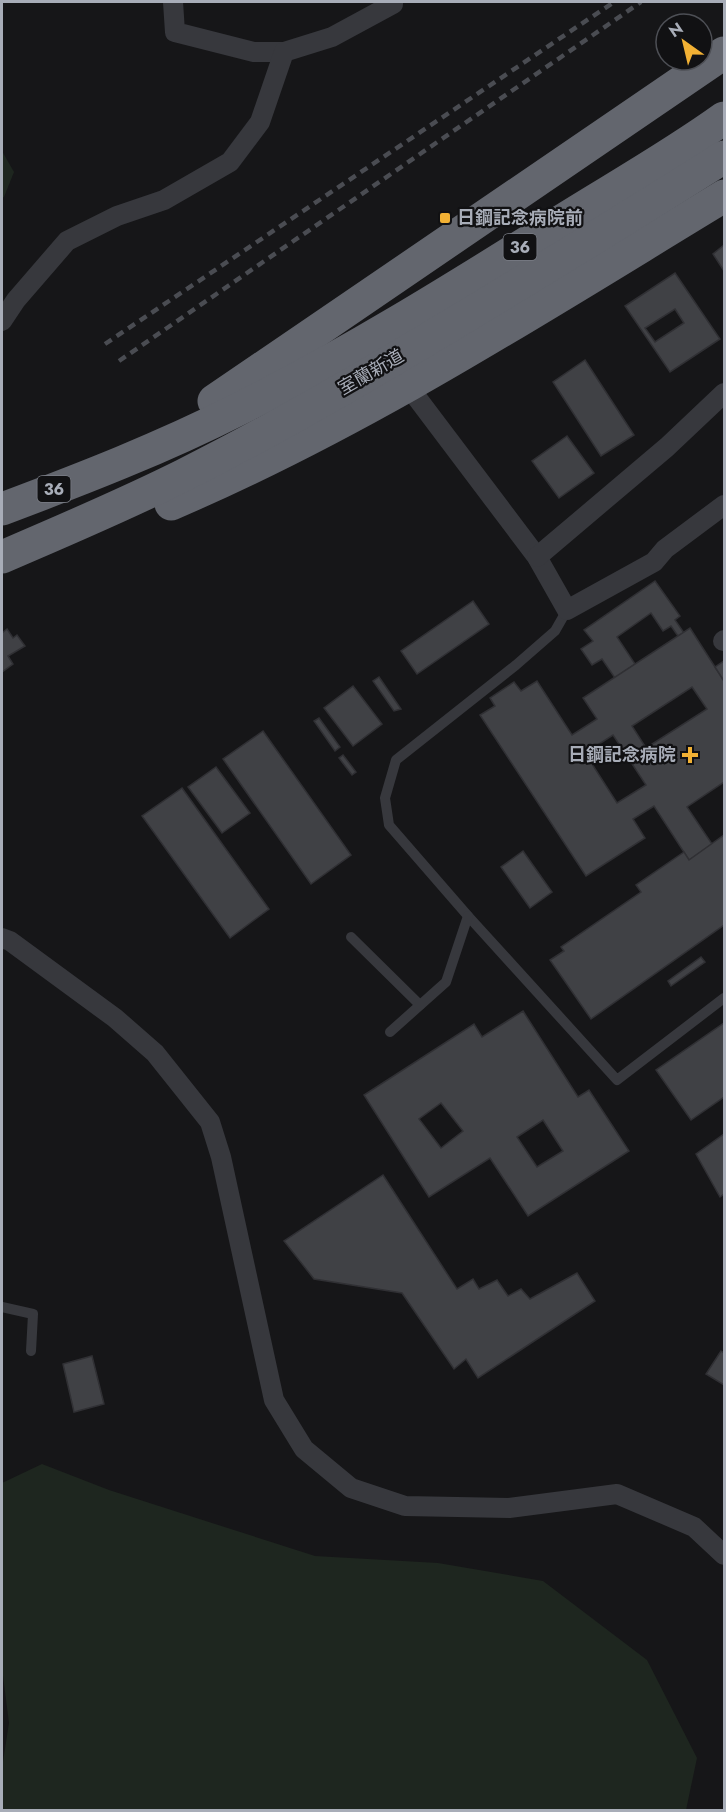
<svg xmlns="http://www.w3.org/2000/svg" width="726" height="1812" font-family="Jost,'Noto Sans JP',sans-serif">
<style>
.green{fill:#1e261f}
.building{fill:#404145;stroke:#303034;stroke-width:1.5;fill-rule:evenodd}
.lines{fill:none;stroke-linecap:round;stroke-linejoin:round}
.lane{stroke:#37383d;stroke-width:10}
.street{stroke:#37383d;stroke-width:20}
.highway{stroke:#63666e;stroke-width:33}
.rail{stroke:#4a4c52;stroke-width:4.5;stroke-dasharray:8 6;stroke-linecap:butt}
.poi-dot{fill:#f2b134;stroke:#111113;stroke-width:2}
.labels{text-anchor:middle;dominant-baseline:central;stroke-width:4.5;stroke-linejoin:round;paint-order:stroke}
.shield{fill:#111113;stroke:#7b7e86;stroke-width:1.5}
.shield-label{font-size:16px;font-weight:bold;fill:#a8adb8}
.poi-label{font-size:18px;font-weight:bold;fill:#a8adb8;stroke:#111113;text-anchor:start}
.street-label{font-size:18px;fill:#a8adb8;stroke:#111113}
</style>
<rect width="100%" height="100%" fill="#161618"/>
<g class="green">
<path d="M2,151L14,172L4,197L2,198Z"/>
<path d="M42,1464L109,1490L315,1556L438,1563L543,1581L647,1660L697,1758L686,1810H2V1768L9,1723L2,1668V1483Z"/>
</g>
<g class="building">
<path d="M724,245V271L713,254Z"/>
<path d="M675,273L720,339L670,372L625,306ZM675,309L684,323L655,342L645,328Z"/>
<path d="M585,360L634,435L601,456L553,382Z"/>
<path d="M567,436L594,473L559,498L532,461Z"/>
<path d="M655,581L680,616L675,620L684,633L678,636L671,626L663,631L651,613L617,637L635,664L615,678L602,659L592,665L581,649L593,641L584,630Z"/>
<path d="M473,601L489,624L417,674L401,651Z"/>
<path d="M690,628L724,681V782L687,807L712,844L689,860L654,806L633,819L645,838L586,876L480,715L495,706L490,698L514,682L521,691L537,681L572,735L597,719L583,698ZM692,687L707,709L646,748L632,726ZM613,735L646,785L617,803L585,753Z"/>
<path d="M7,629L13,638L17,635L25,646L8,656L13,664L2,672V633Z"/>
<path d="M724,661V681L715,667Z"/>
<path d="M379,677L401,709L394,711L373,681Z"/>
<path d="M353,686L382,724L353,746L324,708Z"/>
<path d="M319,718L340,747L335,751L314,721Z"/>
<path d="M263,731L351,855L311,884L223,759Z"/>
<path d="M343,755L356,772L352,775L339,758Z"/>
<path d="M216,767L250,813L222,833L188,787Z"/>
<path d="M182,788L269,909L230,938L142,816Z"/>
<path d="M724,835V925L591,1019L550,960L564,951L561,947L641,892L636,885L684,852L689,860Z"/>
<path d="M523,851L552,892L530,908L501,867Z"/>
<path d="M701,957L705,962L671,986L668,981Z"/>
<path d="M523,1011L578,1097L589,1090L629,1151L528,1216L490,1158L429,1197L364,1095L474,1024L482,1037ZM441,1103L463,1131L441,1148L419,1119ZM543,1120L563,1151L537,1167L517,1137Z"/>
<path d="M724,1023V1097L691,1120L656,1070Z"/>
<path d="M724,1134V1194L720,1197L696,1154Z"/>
<path d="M383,1175L457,1289L473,1279L479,1289L497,1280L508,1296L521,1289L530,1299L577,1273L595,1301L478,1378L466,1359L454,1369L402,1293L314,1279L284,1241Z"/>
<path d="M721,1351L724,1353V1385L706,1374Z"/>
<path d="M92,1356L104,1404L74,1412L63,1364Z"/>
</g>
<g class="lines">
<g class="lane">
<path d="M567,610L555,631L516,665L396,760L385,798L389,825L468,916L617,1080L724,998"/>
<path d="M351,937L420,1005"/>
<path d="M390,1032L446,982L468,916"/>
<path d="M2,1307L33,1314L31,1351"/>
</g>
<g class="street">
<path d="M173,2L175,32L254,52H284"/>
<path d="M2,321L16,300L67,241L117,216L164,200L230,162L260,122L284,52L332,37L393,4V2"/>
<path d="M408,386L537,557L567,610L654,562L665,549L724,505"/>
<path d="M537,557L667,447L724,393"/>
<path d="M723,641L724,640"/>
<path d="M2,938L10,941L115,1018L155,1053L210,1122L221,1157L274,1400L304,1449L351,1488L405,1506L509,1508L617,1494L694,1527L724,1555"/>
</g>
<g class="highway">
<path d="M214,401L724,53"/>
<path d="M171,504C365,421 544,305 724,196"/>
<path d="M2,509C82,479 162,448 239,409C347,355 450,291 552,227C609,191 670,157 724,118"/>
<path d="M2,557C63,531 124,505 184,475C291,421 394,360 496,298C573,251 649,205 724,157"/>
</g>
<g class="rail">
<path d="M105,344L614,2"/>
<path d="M119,361L641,2"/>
</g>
</g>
<g class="poi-dot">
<rect x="439" y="212" width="12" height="12" rx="3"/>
<path d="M687 746h6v6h6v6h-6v6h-6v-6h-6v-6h6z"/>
</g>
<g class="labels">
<g class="shield">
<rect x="503.5" y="234" width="33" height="26" rx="4.5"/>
<rect x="37.5" y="476" width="33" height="26" rx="4.5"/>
</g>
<g class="shield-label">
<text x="520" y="247">36</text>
<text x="54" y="489">36</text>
</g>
<g class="poi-label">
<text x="457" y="218">日鋼記念病院前</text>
<text x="676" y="755" text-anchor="end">日鋼記念病院</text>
</g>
<g class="street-label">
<text transform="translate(371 372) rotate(-30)">室蘭新道</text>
</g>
</g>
<rect width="726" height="1812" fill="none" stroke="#a8adb8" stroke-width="6"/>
<g transform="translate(684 42) rotate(326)"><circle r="28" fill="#111113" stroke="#4d4f55" stroke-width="1.5"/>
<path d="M0-4.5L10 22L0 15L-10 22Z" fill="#f2b134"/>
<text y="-9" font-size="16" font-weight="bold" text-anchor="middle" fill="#a8adb8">N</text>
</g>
</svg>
